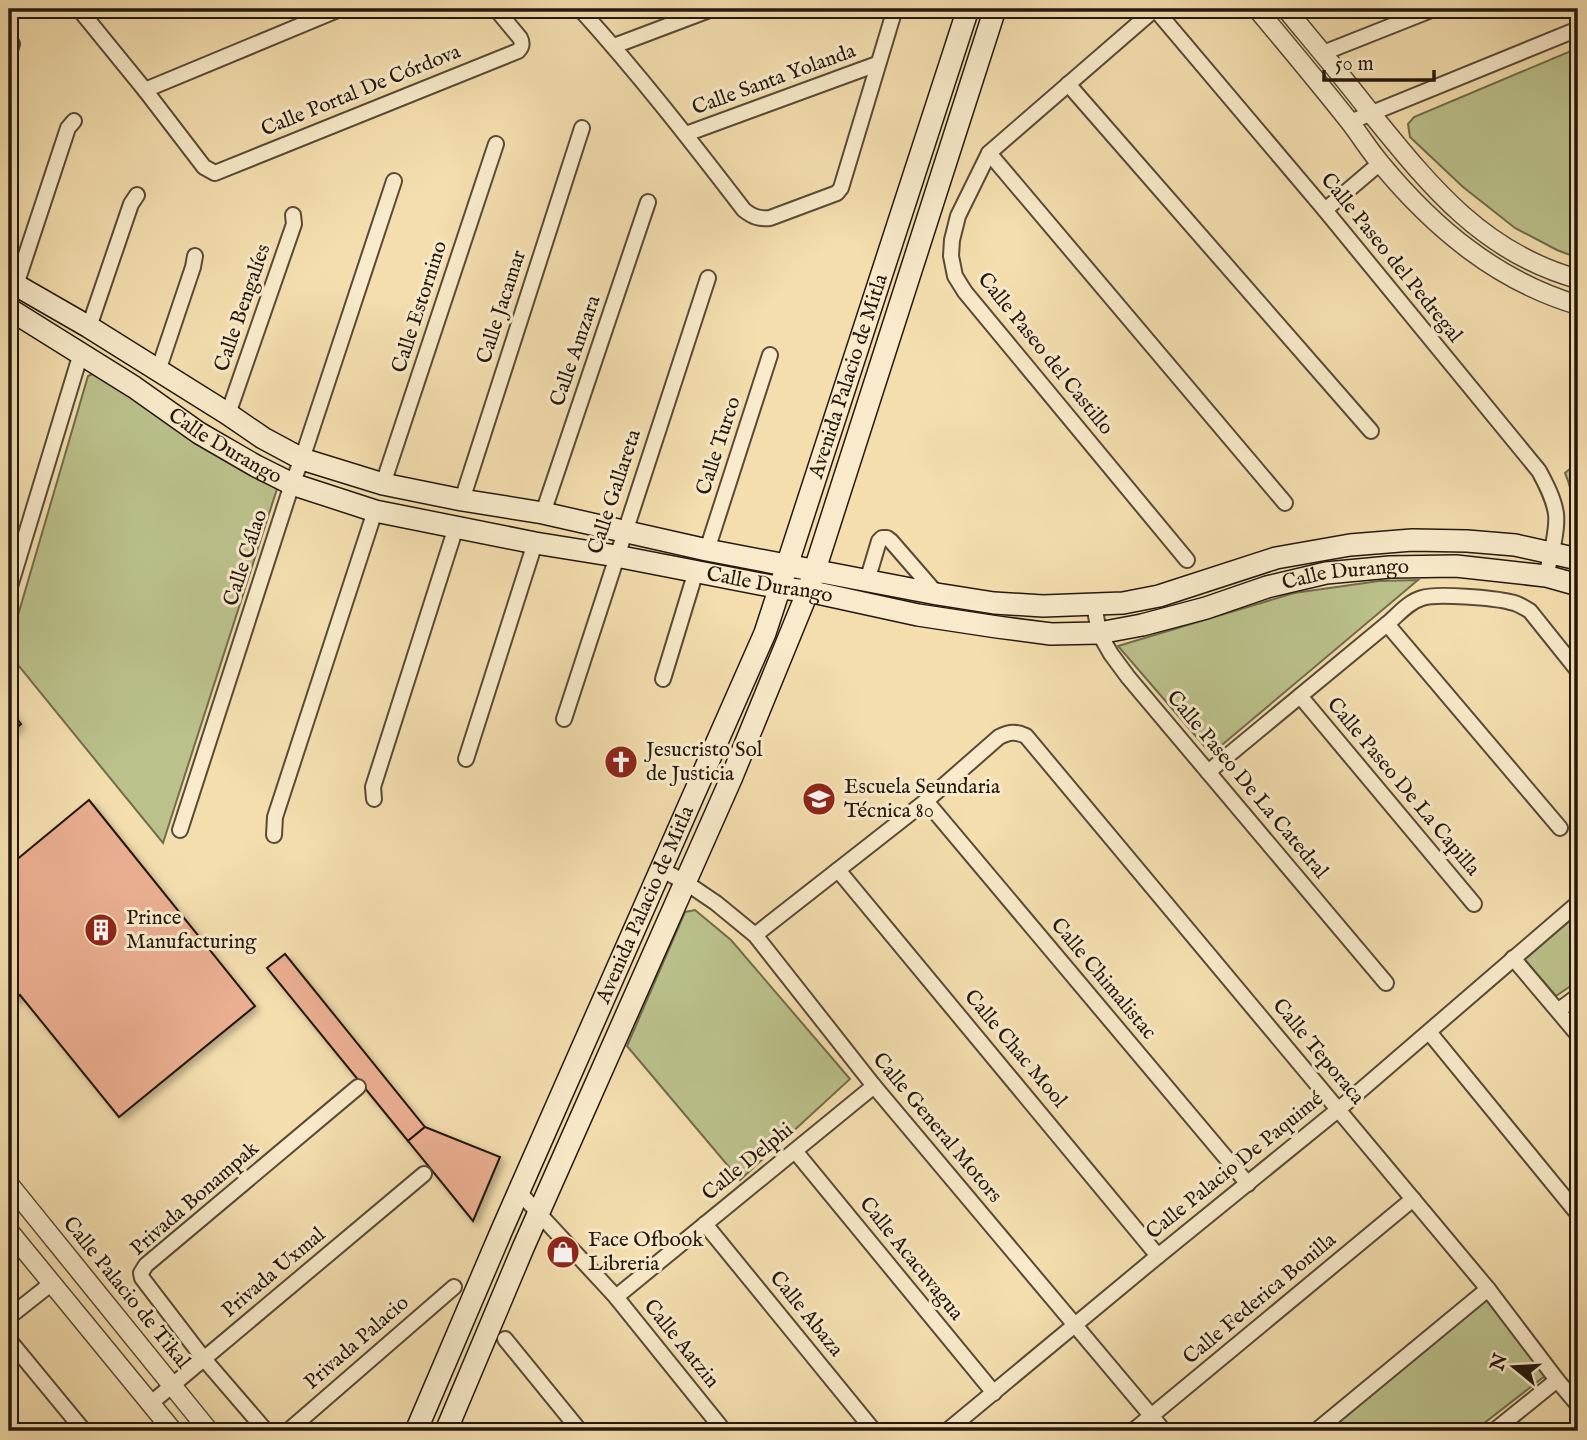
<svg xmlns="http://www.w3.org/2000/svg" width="1587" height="1440" font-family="'IM FELL English',serif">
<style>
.green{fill:#bbc18b;stroke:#706c4d;stroke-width:2}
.building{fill:#eaae90;stroke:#24180f;stroke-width:2;filter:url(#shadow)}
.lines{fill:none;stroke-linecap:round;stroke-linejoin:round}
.minor-casing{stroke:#584a37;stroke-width:18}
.tertiary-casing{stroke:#584a37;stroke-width:21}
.secondary-casing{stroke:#24180f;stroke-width:24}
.minor{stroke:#f8eaca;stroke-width:14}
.tertiary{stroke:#f8eaca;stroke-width:18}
.secondary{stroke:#f8eaca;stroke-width:21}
.labels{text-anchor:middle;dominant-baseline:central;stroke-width:6;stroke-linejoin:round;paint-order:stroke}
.street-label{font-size:21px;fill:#24180f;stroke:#f8eaca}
.poi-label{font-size:21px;fill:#24180f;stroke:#f8eaca;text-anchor:start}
</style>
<defs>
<filter id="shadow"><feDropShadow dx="4" dy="4" stdDeviation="3.5" flood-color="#0004"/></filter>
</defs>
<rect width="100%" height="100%" fill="#f4deae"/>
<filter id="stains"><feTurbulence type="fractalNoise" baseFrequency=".00286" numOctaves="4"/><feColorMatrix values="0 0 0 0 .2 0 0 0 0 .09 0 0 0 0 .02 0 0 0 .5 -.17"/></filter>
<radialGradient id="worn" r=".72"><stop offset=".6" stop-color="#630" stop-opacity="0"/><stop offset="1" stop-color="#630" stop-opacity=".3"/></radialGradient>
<g class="green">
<path d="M1578,48V258L1557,250L1515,228L1463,187L1410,137L1408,124L1414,117Z"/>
<path d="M95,373L277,489L163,843L9,654V646L88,376Z"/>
<path d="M1578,462V542L1573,541C1575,516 1575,496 1565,473Z"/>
<path d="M1418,580L1216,750L1206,748L1118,646L1294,593L1379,581Z"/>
<path d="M695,910L731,940L850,1079L740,1180L627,1046L685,912Z"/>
<path d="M1578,914V981L1556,996L1524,959Z"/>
<path d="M1487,1293L1550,1372L1474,1431H1326Z"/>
</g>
<g class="building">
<path d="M9,708L21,724L9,734Z"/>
<path d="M89,800L255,1006L119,1117L20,995L9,1004V866Z"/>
<path d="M285,954L425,1127L408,1141L267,968Z"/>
<path d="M425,1127L500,1157L473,1221L408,1141Z"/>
</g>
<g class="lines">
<defs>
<g id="minor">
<path d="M79,9L145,90L204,167L215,173L518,51C522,47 523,44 520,38L496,9"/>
<path d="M580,9C638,73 691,141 744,210C753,217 759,219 770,218L837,193L841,188L895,9"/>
<path d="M1155,9L989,153L958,216L952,240L951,256L955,276L965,292L1187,560"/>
<path d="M1155,9L1325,210L1539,471C1546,484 1554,499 1556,514C1558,531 1550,559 1546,576"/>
<path d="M614,46L712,9"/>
<path d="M9,53L12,44"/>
<path d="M1323,53L1434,9"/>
<path d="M1068,84L1371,431"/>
<path d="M145,90L340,9"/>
<path d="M1350,122L1578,29"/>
<path d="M686,134L877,64"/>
<path d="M989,153L1285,503"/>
<path d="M1325,210L1380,163"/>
<path d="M16,285L68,128L74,121"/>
<path d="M89,327L131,204L137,195"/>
<path d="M158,371L193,267L195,256"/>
<path d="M228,414L294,224L293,215"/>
<path d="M383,484L496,144"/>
<path d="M462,500L582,128"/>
<path d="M543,513L648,202"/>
<path d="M707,550L770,355"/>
<path d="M867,581L879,541L882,538H887L891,541L937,594"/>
<path d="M9,590L81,353"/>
<path d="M1094,604L1099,633L1111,654L1128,677L1386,983"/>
<path d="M1387,624L1560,828"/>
<path d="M663,679L696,571"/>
<path d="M1300,696L1474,904"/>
<path d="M564,719L708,278"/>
<path d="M466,759L535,543"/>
<path d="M1208,772L1387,624C1398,615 1408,602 1422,598C1436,593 1495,598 1510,602C1518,603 1523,607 1530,611L1578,671"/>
<path d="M374,799L373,787L456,527"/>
<path d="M926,801L1248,1184"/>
<path d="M180,830L292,484L302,459L394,181"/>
<path d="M274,835L275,817L375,511"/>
<path d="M662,870L685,882L716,903L755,935L874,1086L1164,1431"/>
<path d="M838,870L1158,1256"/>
<path d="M755,935L926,801L999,737C1009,732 1015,731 1026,736L1488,1289L1557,1380L1578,1405"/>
<path d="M1513,958L1578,1035"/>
<path d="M1559,1010L1578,996"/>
<path d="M1429,1032L1578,1214"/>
<path d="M795,1151L994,1393"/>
<path d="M519,1192L616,1297L724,1431"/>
<path d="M705,1224L874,1431"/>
<path d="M616,1297L874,1086"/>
<path d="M9,1317L52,1283"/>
<path d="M505,1339L580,1431"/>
<path d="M9,1340L84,1431"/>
<path d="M150,1404L424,1174"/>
<path d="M266,1431L204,1359L142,1278L141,1273L146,1265L358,1087"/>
<path d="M288,1431L454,1287"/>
<path d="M947,1431L1158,1256L1339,1109L1578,903"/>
<path d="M1133,1431L1413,1199"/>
<path d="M1316,1431L1488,1289"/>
<path d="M1494,1431L1557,1380"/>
</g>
<g id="tertiary">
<path d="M1257,9C1288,46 1319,83 1349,121C1360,135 1369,150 1381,164C1434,228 1497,281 1578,305"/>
<path d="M1286,9C1314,43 1343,77 1370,112C1430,186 1483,253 1578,279"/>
<path d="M9,1184L209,1431"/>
<path d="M9,1231L173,1431"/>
</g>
<g id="secondary">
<path d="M9,281L89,327L228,414L263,438L302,459L383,484L462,500L543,513L707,550L937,594L994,603L1043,606L1123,603L1159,596L1276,558L1350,545L1412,540L1467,541L1515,545L1578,559"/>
<path id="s1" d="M9,309L134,387L199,433L256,466L292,484L375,511L535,543L616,556L781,588L808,591L918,615L997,627L1051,634L1099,633L1142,625L1206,608L1267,587L1326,573L1390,567L1456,566L1546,576L1578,585"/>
<path id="s2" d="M416,1431L501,1232L765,633L968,9"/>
<path d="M446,1431L523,1248L731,779L808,591L995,9"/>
</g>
</defs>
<use href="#minor" class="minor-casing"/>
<use href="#tertiary" class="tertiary-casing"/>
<use href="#secondary" class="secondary-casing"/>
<use href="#minor" class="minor"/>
<use href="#tertiary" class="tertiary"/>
<use href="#secondary" class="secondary"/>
</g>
<defs>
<symbol id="church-disc" viewBox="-11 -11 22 22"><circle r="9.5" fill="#8f2418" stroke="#f8eaca"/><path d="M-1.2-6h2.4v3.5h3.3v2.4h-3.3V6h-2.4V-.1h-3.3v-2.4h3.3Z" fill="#fff"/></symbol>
<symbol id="school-disc" viewBox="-11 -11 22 22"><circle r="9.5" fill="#8f2418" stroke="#f8eaca"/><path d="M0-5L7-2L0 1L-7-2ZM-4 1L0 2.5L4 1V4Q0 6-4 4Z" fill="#fff"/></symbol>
<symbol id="building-disc" viewBox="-11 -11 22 22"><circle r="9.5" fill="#8f2418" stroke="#f8eaca"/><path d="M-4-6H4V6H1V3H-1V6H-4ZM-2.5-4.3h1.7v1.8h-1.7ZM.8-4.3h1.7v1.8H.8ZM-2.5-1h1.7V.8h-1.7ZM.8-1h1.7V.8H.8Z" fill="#fff"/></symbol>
<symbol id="shop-disc" viewBox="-11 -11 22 22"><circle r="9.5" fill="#8f2418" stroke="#f8eaca"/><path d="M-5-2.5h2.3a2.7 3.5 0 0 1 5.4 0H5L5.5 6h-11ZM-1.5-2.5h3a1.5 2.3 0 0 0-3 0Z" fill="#fff"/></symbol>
</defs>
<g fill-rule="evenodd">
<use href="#church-disc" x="602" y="743" width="38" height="38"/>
<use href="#school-disc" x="800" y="780" width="38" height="38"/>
<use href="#building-disc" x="82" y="911" width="38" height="38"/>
<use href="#shop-disc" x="544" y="1233" width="38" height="38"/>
</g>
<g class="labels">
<g class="street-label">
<text transform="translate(774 80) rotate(-20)">Calle Santa Yolanda</text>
<text transform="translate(361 91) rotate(-22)">Calle Portal De Córdova</text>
<text transform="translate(1391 258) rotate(51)">Calle Paseo del Pedregal</text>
<text transform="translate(420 307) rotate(-72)">Calle Estornino</text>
<text transform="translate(502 307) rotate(-72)">Calle Jacamar</text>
<text transform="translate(243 308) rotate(-71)">Calle Bengalíes</text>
<text transform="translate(576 351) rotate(-71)">Calle Amzara</text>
<text transform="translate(1045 354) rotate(51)">Calle Paseo del Castillo</text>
<text stroke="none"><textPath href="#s2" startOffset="1141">Avenida Palacio de Mitla</textPath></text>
<text stroke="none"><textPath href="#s1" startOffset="256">Calle Durango</textPath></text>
<text transform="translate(719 446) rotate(-72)">Calle Turco</text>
<text transform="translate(615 492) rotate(-72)">Calle Gallareta</text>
<text transform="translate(246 558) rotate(-72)">Calle Cálao</text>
<text stroke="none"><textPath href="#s1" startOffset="1410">Calle Durango</textPath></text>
<text stroke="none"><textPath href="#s1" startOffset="822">Calle Durango</textPath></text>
<text transform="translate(1247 785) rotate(50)">Calle Paseo De La Catedral</text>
<text transform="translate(1403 787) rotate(50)">Calle Paseo De La Capilla</text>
<text stroke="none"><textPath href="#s2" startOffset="574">Avenida Palacio de Mitla</textPath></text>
<text transform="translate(1103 979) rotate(50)">Calle Chimalistac</text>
<text transform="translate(1015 1049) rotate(50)">Calle Chac Mool</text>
<text transform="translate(1318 1052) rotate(50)">Calle Teporaca</text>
<text transform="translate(937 1128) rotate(50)">Calle General Motors</text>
<text transform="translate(748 1162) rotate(-39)">Calle Delphi</text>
<text transform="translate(1235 1166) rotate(-39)">Calle Palacio De Paquimé</text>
<text transform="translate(195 1199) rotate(-41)">Privada Bonampak</text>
<text transform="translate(911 1259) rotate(51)">Calle Acacuvagua</text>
<text transform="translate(274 1273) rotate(-40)">Privada Uxmal</text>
<text transform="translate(126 1293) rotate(51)">Calle Palacio de Tikal</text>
<text transform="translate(1260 1299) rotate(-40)">Calle Federica Bonilla</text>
<text transform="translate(806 1314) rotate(51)">Calle Abaza</text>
<text transform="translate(357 1343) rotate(-41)">Privada Palacio</text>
<text transform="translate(681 1344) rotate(51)">Calle Aatzin</text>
</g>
<g class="poi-label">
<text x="646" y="750">Jesucristo Sol<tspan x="646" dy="24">de Justicia</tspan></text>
<text x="844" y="787">Escuela Seundaria<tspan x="844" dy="24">Técnica 80</tspan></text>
<text x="126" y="918">Prince<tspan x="126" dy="24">Manufacturing</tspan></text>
<text x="588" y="1240">Face Ofbook<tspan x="588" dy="24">Libreria</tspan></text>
</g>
</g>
<rect width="1587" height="1440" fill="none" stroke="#f4deae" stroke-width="35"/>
<rect x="10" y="10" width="1566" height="1419" fill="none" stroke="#24180f" stroke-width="3.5"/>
<rect x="18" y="18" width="1552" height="1405" fill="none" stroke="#24180f" stroke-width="2"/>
<g transform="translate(1514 1367) rotate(288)" stroke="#f8eaca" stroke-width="5" paint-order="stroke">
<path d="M0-5L12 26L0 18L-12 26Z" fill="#24180f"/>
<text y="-10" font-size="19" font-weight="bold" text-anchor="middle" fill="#24180f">N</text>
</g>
<path d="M1324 70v10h110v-10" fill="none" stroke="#24180f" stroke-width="3.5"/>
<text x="1335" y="70" font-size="21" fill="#24180f" stroke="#f8eaca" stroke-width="5" paint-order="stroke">50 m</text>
<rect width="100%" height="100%" filter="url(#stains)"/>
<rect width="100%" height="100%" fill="url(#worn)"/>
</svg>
